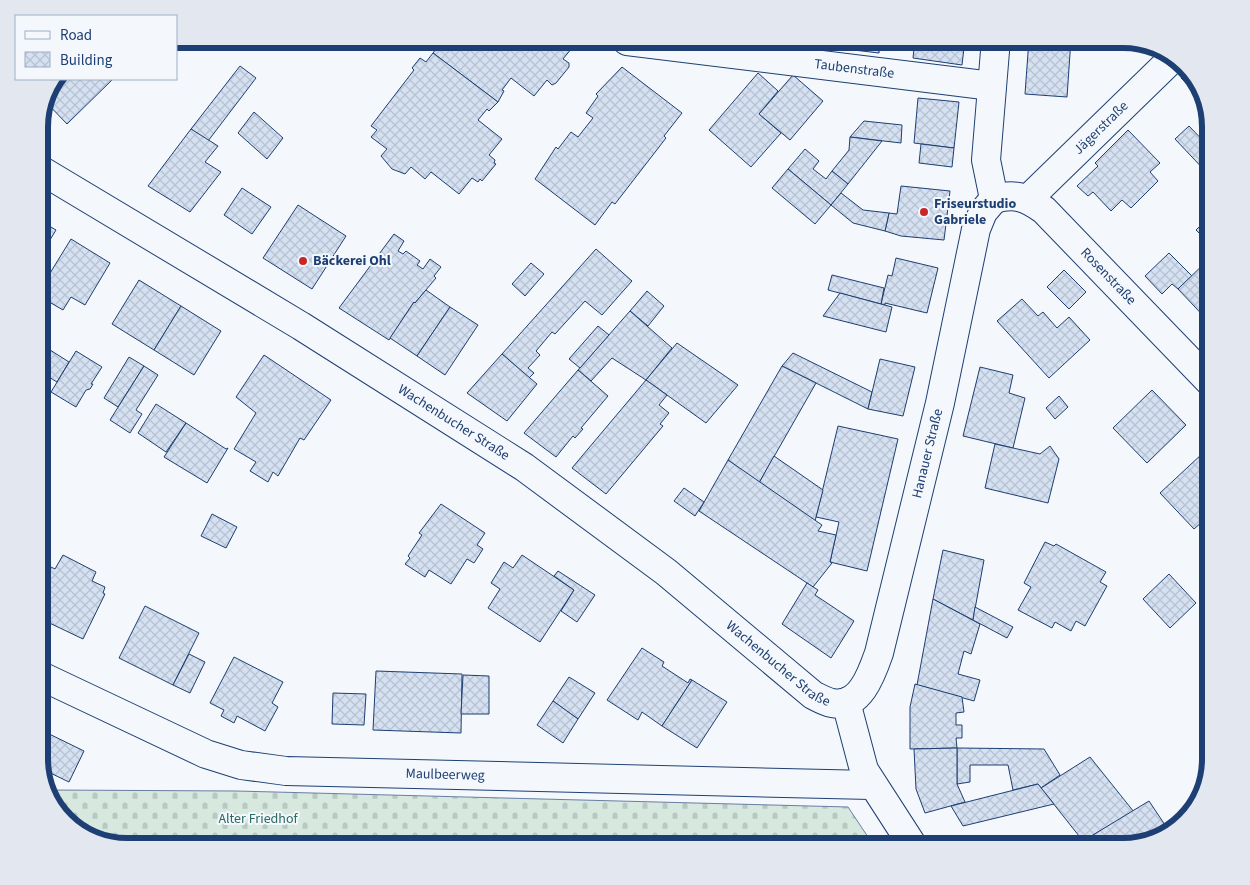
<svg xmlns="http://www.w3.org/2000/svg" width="1250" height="885" font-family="'Source Sans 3',sans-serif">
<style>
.cemetery{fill:url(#cemetery-stones);stroke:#687fa3}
.building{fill:url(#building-cross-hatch);stroke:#1d3f73}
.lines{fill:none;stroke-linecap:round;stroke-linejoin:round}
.street-casing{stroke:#1d3f73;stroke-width:30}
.secondary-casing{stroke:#1d3f73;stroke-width:30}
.street{stroke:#f4f7fb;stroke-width:28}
.secondary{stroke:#f4f7fb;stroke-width:28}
.poi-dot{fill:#c62828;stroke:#f4f7fb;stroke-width:2}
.labels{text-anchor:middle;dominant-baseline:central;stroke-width:4;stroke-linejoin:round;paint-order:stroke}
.street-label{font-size:14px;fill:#1d3f73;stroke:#f4f7fb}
.poi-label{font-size:14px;font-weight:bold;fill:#1d3f73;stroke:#f4f7fb;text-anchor:start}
.park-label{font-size:14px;fill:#2c6c60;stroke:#f4f7fb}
.rim{fill:none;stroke:#1d3f73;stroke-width:6}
</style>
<defs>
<pattern id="cemetery-stones" width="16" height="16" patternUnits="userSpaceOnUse" patternTransform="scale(1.25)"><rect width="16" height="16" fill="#d7e8df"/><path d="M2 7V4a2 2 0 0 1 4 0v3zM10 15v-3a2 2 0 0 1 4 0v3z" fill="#b8c8c3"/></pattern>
<pattern id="building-cross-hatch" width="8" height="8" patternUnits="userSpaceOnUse" patternTransform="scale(1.25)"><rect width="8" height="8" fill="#d5e0f0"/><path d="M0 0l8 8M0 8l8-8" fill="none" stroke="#b6c1d1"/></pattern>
</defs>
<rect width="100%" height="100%" fill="#f4f7fb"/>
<path class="cemetery" d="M47,790L236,791L848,807L874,846H126L73,828L50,802Z"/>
<g class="building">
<path d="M444,39H571L576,43L563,59L569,63V67L556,83L552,85L547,80L534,96L511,78L502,90L504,91L498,102L433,53Z"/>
<path d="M761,39H880L879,53Z"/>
<path d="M915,39H965L962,65L913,58Z"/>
<path d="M1029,39H1071L1067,97L1025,94Z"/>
<path d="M1096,39H1124L1131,41V42Z"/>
<path d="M433,53L498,102L489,111L487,109L478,120L502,139L489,155L495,160L494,163L496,164L482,181L480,179L478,182L472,178L459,194L431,172L425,179L411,167L405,174L392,169L381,156L387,149L371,137L377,130L371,126L414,70L412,68L420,58L426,62Z"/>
<path d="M240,66L256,78L208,141L191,129Z"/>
<path d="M622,67L682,113L664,136L666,138L615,204L612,202L595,225L535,179L556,147L558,149L571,132L578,137L593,118L586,113L598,96L596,94Z"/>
<path d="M1188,71L1202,87L1206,103L1181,78Z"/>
<path d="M758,73L778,91L759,114L781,133L751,167L709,130Z"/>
<path d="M793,75L823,101L790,140L759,114Z"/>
<path d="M55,79H113L67,124L44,100L48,88Z"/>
<path d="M918,98L959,102L954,148L914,143Z"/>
<path d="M254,112L283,138L267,159L238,133Z"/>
<path d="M864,121L902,125L901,143L850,137Z"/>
<path d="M1189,126L1211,149V173L1209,175L1175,139Z"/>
<path d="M191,129L218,146L205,162L221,172L190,212L148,186Z"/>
<path d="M1128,130L1160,163L1150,172L1158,181L1131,208L1122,200L1111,211L1093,192L1088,196L1077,186L1098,166L1095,163Z"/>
<path d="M850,137L882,141L848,184L832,171L849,150Z"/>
<path d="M921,144L954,148L952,167L919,163Z"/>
<path d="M805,149L819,161L813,169L826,179L832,171L848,184L831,205L788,169Z"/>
<path d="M788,169L831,205L815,224L772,188Z"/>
<path d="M901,186L950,191L944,240L901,236L885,231L889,213L897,214Z"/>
<path d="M242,188L271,207L252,234L224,215Z"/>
<path d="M841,193L863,210L889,213L885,231L853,223L831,205Z"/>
<path d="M298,205L346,236L312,289L263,258Z"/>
<path d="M39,220L56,230L39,258Z"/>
<path d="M1206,220L1211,225V235L1206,240L1196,230Z"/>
<path d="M394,234L404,241L398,251L403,254L406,251L420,261L417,265L423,269L430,259L441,267L434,276L436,278L415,303L414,302L389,340L339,308Z"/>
<path d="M71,239L110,263L85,305L71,297L63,310L39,296V291Z"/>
<path d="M596,249L632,281L602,315L585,301L555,334L552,332L536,351L540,355L528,368L534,373L529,378L502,354Z"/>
<path d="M1169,253L1192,276L1178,289L1172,284L1162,294L1145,276Z"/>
<path d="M1211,257V324L1178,289Z"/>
<path d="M896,258L938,268L927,313L885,303V305L881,304L888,275L892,276Z"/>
<path d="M531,263L544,274L525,296L512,284Z"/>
<path d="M1064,270L1086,292L1069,309L1047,287Z"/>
<path d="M832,275L884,288L881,304L828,290Z"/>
<path d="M139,280L181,306L154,350L112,324Z"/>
<path d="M426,290L450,307L417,356L390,338L414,302L415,303Z"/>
<path d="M647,291L664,306L648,326L630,311Z"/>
<path d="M840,293L892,307L886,332L823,316Z"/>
<path d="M39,296L51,303L39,323Z"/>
<path d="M1022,299L1038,316L1043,312L1057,328L1069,317L1090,340L1049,378L997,321Z"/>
<path d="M181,306L221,331L194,375L154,350Z"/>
<path d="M450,307L478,325L445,375L417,356Z"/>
<path d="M630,311L672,348L646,380L612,358L591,381L578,370Z"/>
<path d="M598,326L609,335L580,368L569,359Z"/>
<path d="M39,343L69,362L57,382L39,371Z"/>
<path d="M677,343L738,385L706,423L646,380Z"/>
<path d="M76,351L102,367L91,384H93L90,389L86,390L76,407L51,392Z"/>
<path d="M793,353L872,392L868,409L782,366Z"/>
<path d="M502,354L537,384L507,421L467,393Z"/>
<path d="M264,355L331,400L304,440L300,438L278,476L273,472L268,482L250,471L256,462L234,449L256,413L236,397Z"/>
<path d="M129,357L144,366L118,407L104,398Z"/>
<path d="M880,359L915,367L903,416L868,409Z"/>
<path d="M144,366L158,375L136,410L142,414L130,433L110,420Z"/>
<path d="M782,366L816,383L759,483L728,460Z"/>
<path d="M980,367L1013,375L1009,393L1025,398L1013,448L963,436Z"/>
<path d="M578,370L608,396L581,428L583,429L575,438L573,436L556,457L524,433Z"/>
<path d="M646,380L667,395L659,405L669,413L660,424L663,426L606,494L572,468Z"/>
<path d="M1152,390L1186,425L1147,463L1113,428Z"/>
<path d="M1059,396L1068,407L1055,419L1046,408Z"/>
<path d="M156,404L186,423L166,452L138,433Z"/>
<path d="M186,423L226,449L228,448L207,483L164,457Z"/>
<path d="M838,426L898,439L867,571L830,562L839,522L816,517Z"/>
<path d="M995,444L1040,454L1050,446L1059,459L1048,503L985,488Z"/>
<path d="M1203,453L1211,462V514L1194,529L1160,493Z"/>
<path d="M774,456L823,490L815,521L759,483Z"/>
<path d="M728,460L822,525L818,531L836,535L830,562L832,563L813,587L699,511Z"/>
<path d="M684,488L704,502L695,516L674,501Z"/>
<path d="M441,504L485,533L477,545L483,549L474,563L467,559L451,584L429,570L425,577L405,564L410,558L408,556L422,535L419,533Z"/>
<path d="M212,514L237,527L226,548L201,536Z"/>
<path d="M1045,542L1054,546L1056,544L1106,572L1100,582L1107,586L1085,626L1076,621L1071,631L1055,622L1052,628L1018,610L1031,587L1024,583Z"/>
<path d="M943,550L984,560L973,620L933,599Z"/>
<path d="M63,555L96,572L92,581L105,587L103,593L105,594L83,639L39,618V571L43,563L55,569Z"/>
<path d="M522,555L574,590L540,642L488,608L500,589L491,583L504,562L513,568Z"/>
<path d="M558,571L595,595L577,622L561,611L574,590L554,576Z"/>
<path d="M1169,574L1196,603L1170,628L1143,599Z"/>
<path d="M807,583L818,590L815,595L854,621L831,658L782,624Z"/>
<path d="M933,599L980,624L971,654L964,651L958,674L980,680L974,701L917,685Z"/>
<path d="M145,606L199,633L173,685L119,658Z"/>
<path d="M975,607L1013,627L1007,638L973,620Z"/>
<path d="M642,648L664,662L662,666L688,683L690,679L692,680L662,726L642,712L638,720L607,700Z"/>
<path d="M189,654L205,662L190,693L173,685Z"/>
<path d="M234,657L283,682L272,703L278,707L265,731L237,716L234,723L221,716L224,710L210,703Z"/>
<path d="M376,671L462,674L461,733L373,730Z"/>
<path d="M463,675L489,676V714H461Z"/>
<path d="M569,677L595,693L578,719L553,701Z"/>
<path d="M692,680L727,702L697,748L662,726Z"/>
<path d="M915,684L962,697L964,712L956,713V725H962V738H956L957,748L910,749V707Z"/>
<path d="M333,693L366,694L364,725L332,724Z"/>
<path d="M553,701L578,719L563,743L537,725Z"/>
<path d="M39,729L84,751L69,782L40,768Z"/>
<path d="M957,748L1044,749L1060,775L1041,788L1038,784L1013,790L1008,765H970V782L957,784Z"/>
<path d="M957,748V784L965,802L925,813L916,789L914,749Z"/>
<path d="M1090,757L1134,812L1083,841L1041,788Z"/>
<path d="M1038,784L1054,804L963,826L951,806Z"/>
<path d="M1149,801L1169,831L1163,837L1124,846H1087L1083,841Z"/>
</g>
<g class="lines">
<defs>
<g id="street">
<path id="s1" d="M627,41L992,86"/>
<path id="s2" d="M1028,199L1175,56"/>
<path id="s3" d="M39,675L206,754L241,765L286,771L871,785"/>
<path d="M846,702L864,770L913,846"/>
</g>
<g id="secondary">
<path id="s4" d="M39,169L301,326L524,467L666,572L813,695C819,698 826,702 832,703C860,709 872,673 879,653L940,403L976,229L983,212L994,199"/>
<path id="s5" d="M994,199C1015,193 1026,197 1044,210L1211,383"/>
<path d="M994,199L986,160L996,39"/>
</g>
</defs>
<use href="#street" class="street-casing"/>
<use href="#secondary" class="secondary-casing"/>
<use href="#street" class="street"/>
<use href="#secondary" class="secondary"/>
</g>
<g class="poi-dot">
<circle cx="924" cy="212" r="5"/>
<circle cx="303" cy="261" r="5"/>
</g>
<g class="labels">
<g class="street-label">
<text stroke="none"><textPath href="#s1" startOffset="229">Taubenstraße</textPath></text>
<text stroke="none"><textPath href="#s2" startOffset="102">Jägerstraße</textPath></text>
<text stroke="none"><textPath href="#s5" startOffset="146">Rosenstraße</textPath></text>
<text stroke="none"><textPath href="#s4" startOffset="486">Wachenbucher Straße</textPath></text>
<text stroke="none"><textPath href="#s4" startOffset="1239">Hanauer Straße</textPath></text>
<text stroke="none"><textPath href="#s4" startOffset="891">Wachenbucher Straße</textPath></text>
<text stroke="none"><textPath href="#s3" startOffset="426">Maulbeerweg</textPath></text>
</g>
<g class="poi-label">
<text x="934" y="204">Friseurstudio<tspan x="934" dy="16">Gabriele</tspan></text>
<text x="313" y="261">Bäckerei Ohl</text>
</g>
<g class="park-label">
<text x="258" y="819">Alter Friedhof</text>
</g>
</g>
<path d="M0 0H1250V885H0ZM127 48H1123A79 79 0 0 1 1202 127V759A79 79 0 0 1 1123 838H127A79 79 0 0 1 48 759V127A79 79 0 0 1 127 48Z" fill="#e3e8f0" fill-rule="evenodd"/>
<path class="rim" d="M127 48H1123A79 79 0 0 1 1202 127V759A79 79 0 0 1 1123 838H127A79 79 0 0 1 48 759V127A79 79 0 0 1 127 48Z"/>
<rect x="15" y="15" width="162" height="65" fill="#f4f7fb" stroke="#9eadc5"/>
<rect x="25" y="31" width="25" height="8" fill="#f4f7fb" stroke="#9eadc5"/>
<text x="60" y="40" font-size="15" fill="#1d3f73">Road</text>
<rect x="25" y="52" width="25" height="15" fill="url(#building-cross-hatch)" stroke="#9eadc5"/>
<text x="60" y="65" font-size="15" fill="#1d3f73">Building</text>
</svg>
